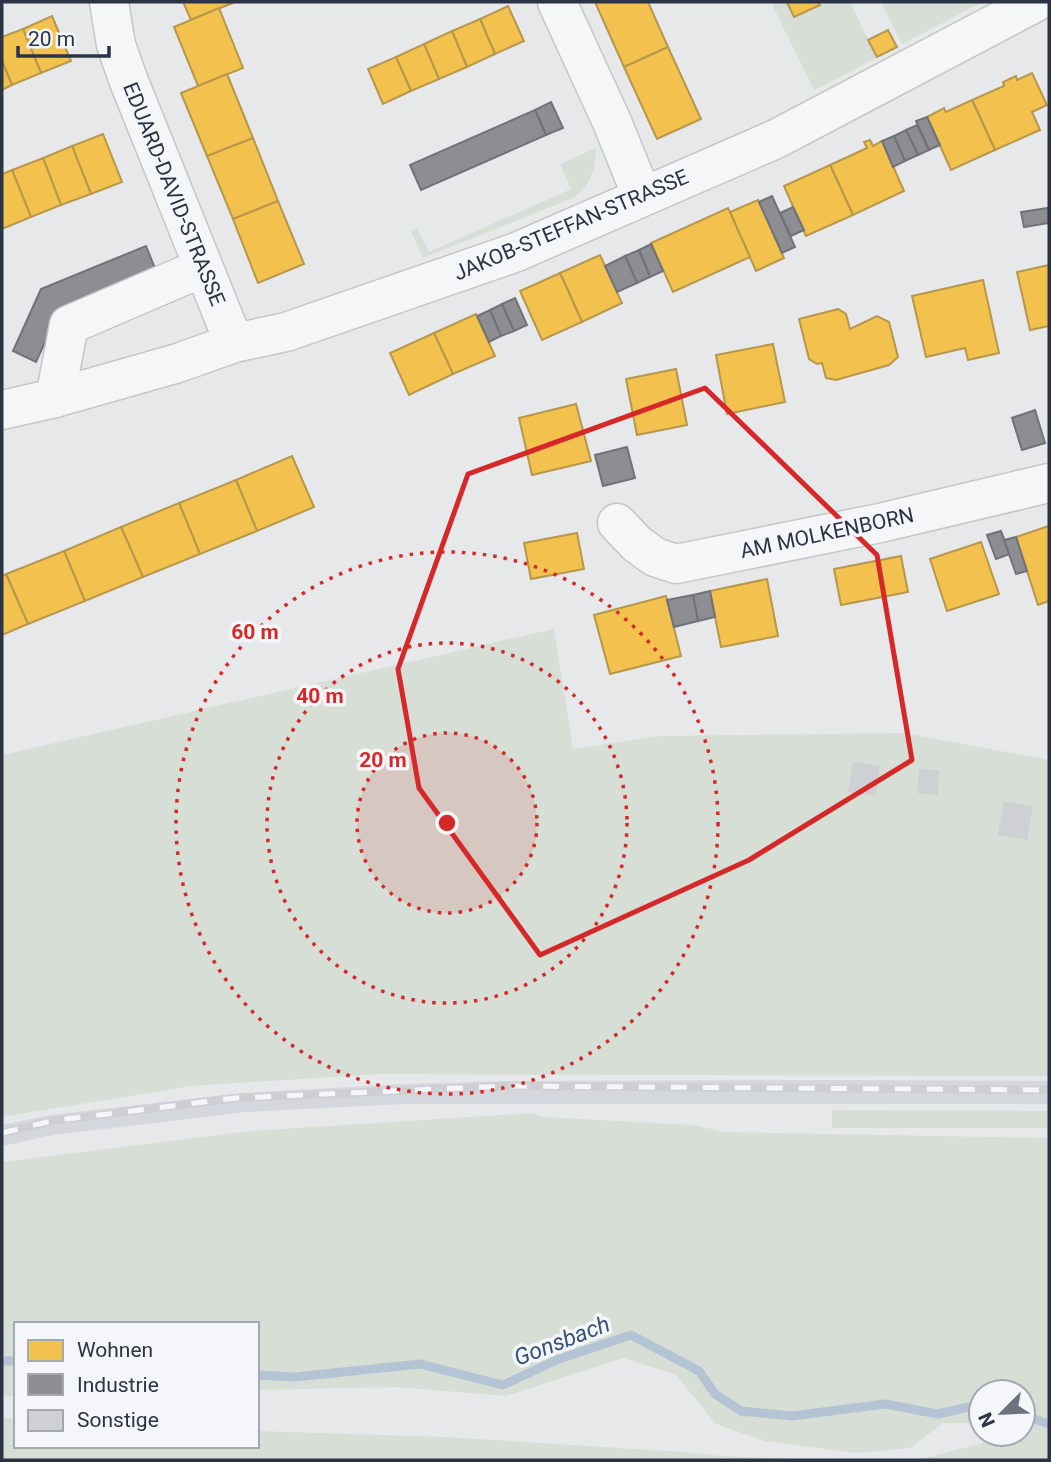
<svg xmlns="http://www.w3.org/2000/svg" width="1051" height="1462" font-family="Roboto,sans-serif">
<style>
.built{fill:#d4d7dd}
.green{fill:#d6ded6}
.homes{fill:#f2c14e;stroke:#b6974b;stroke-width:2}
.industry{fill:#8d8d92;stroke:#70727b;stroke-width:2}
.lines{fill:none;stroke-linecap:round;stroke-linejoin:round}
.stream{stroke:#b4c4d5;stroke-width:9}
.building{fill:#ced0d3}
.minor-casing{stroke:#c4c6c8;stroke-width:41}
.minor{stroke:#f5f6f7;stroke-width:38}
.rail-casing{stroke:#cecfd2;stroke-width:8}
.rail{stroke:#f4f6f9;stroke-width:5;stroke-dasharray:16;stroke-linecap:butt}
.marked{fill:none;stroke:#d62828;stroke-width:5;stroke-linejoin:round}
.ring{fill:none;stroke:#d62828;stroke-width:3.5;stroke-dasharray:3.5 7}
.labels{text-anchor:middle;dominant-baseline:central;stroke-width:7;stroke-linejoin:round;paint-order:stroke}
.street-label{font-size:21px;fill:#2b3445;stroke:#f4f6f9}
.water-label{font-size:23px;font-style:italic;fill:#34527a;stroke:#f4f6f9}
.centre{fill:#d62828;stroke:#f4f6f9;stroke-width:3.5}
.ring-label{font-size:21px;text-anchor:middle;font-weight:bold;fill:#d62828;stroke:#f4f6f9;stroke-width:7;stroke-linejoin:round;paint-order:stroke}
</style>
<rect width="100%" height="100%" fill="#e6e8ea"/>
<path class="built" d="M826,1080L1049,1081V1104H406L246,1112L53,1135L2,1146V1125L51,1115L241,1093L404,1084L506,1081Z"/>
<g class="green">
<path d="M771,2H787L794,17L825,2H850L877,58L814,90Z"/>
<path d="M881,2H983L902,44Z"/>
<path d="M596,148C595,171 592,184 573,198L423,258L411,231L417,228L429,252L571,189L560,164Z"/>
<path d="M554,629L573,749L660,736L904,733L1049,760V1076L379,1074L191,1086L2,1117V755Z"/>
<path d="M832,1110L1049,1111V1128H832Z"/>
<path d="M533,1113L543,1117L693,1125L724,1132L1049,1138V1460H917L1018,1434H1023V1392H981V1423H943L910,1448L856,1453L765,1441L716,1424L676,1375L623,1358L506,1396L397,1387L257,1390V1324H16V1397L2,1395V1162L250,1131Z"/>
<path d="M2,1418L16,1419V1446H257V1431L445,1437L683,1452L721,1456L818,1460H2Z"/>
</g>
<g class="homes">
<path d="M183,2H235L191,20Z"/>
<path d="M595,2H648L668,47L624,67Z"/>
<path d="M787,2H818L820,5L794,17Z"/>
<path d="M508,6L524,41L495,54L480,19Z"/>
<path d="M219,8L243,68L198,86L174,27Z"/>
<path d="M52,16L71,61L41,73L23,29Z"/>
<path d="M480,19L495,54L467,67L452,31Z"/>
<path d="M23,29L41,73L12,85L2,61V37Z"/>
<path d="M888,30L897,47L877,57L868,40Z"/>
<path d="M452,31L467,67L439,79L424,44Z"/>
<path d="M424,44L439,79L411,91L396,57Z"/>
<path d="M668,47L701,119L657,139L624,67Z"/>
<path d="M396,57L411,91L383,104L368,69Z"/>
<path d="M2,61L12,85L2,90Z"/>
<path d="M1032,73L1047,105L1032,112L1040,130L995,150L972,100L1004,86L1003,82L1016,76L1017,80Z"/>
<path d="M227,74L253,138L207,156L181,93Z"/>
<path d="M972,100L995,150L951,170L927,117L944,108L946,112Z"/>
<path d="M103,134L122,182L91,194L72,146Z"/>
<path d="M253,138L278,201L233,219L207,156Z"/>
<path d="M870,140L873,146L882,141L904,191L853,215L830,165L867,148L864,142Z"/>
<path d="M72,146L91,194L61,205L43,158Z"/>
<path d="M43,158L61,205L31,217L12,170Z"/>
<path d="M830,165L853,215L806,236L784,186Z"/>
<path d="M12,170L31,217L2,229V174Z"/>
<path d="M758,200L784,258L756,271L730,212Z"/>
<path d="M278,201L304,264L258,283L233,219Z"/>
<path d="M728,208L750,257L673,292L651,243Z"/>
<path d="M600,255L622,303L582,322L560,273Z"/>
<path d="M1049,265V326L1030,330L1017,272Z"/>
<path d="M560,273L582,322L542,340L520,291Z"/>
<path d="M983,280L999,353L968,360L965,348L926,357L912,296Z"/>
<path d="M838,309L846,314L850,329L877,316L889,322L898,357L889,365L836,380L826,378L822,363L817,364L809,359L799,319Z"/>
<path d="M476,314L495,356L453,374L434,333Z"/>
<path d="M434,333L453,374L409,395L390,353Z"/>
<path d="M773,344L785,402L727,414L716,355Z"/>
<path d="M676,369L687,425L637,435L626,379Z"/>
<path d="M576,404L591,461L532,475L519,418Z"/>
<path d="M292,456L314,507L257,531L236,480Z"/>
<path d="M236,480L257,531L200,554L179,503Z"/>
<path d="M179,503L200,554L143,577L121,527Z"/>
<path d="M1049,526V601L1038,605L1016,537Z"/>
<path d="M121,527L143,577L85,601L64,551Z"/>
<path d="M577,533L584,569L531,579L524,543Z"/>
<path d="M981,542L999,594L947,611L930,559Z"/>
<path d="M64,551L85,601L28,624L6,574Z"/>
<path d="M901,556L908,592L841,605L834,569Z"/>
<path d="M6,574L28,624L2,635V576Z"/>
<path d="M767,579L778,636L721,647L710,591Z"/>
<path d="M666,596L681,656L610,674L594,615Z"/>
</g>
<g class="industry">
<path d="M551,102L563,128L546,135L535,110Z"/>
<path d="M535,110L546,135L421,190L410,165Z"/>
<path d="M927,117L940,145L929,150L916,121Z"/>
<path d="M917,125L929,150L918,155L906,130Z"/>
<path d="M906,130L918,155L905,161L894,136Z"/>
<path d="M894,136L905,161L893,167L882,141Z"/>
<path d="M772,196L795,247L782,253L759,202Z"/>
<path d="M793,207L804,230L791,236L780,213Z"/>
<path d="M1048,208L1049,223L1024,227L1021,212Z"/>
<path d="M651,244L663,271L650,277L639,250Z"/>
<path d="M146,246L156,271L60,310L36,362L13,351L41,289Z"/>
<path d="M639,250L650,277L637,283L625,256Z"/>
<path d="M625,256L637,283L617,292L605,266Z"/>
<path d="M515,298L527,325L514,331L502,304Z"/>
<path d="M502,304L514,331L501,336L490,310Z"/>
<path d="M490,310L501,336L489,342L477,316Z"/>
<path d="M1035,410L1045,443L1022,450L1012,418Z"/>
<path d="M627,447L635,478L603,486L595,455Z"/>
<path d="M1001,531L1010,554L996,559L987,535Z"/>
<path d="M1016,537L1027,571L1016,574L1004,540Z"/>
<path d="M710,591L715,617L698,621L693,595Z"/>
<path d="M693,595L698,621L674,627L667,600Z"/>
</g>
<g class="lines">
<g class="stream">
<path d="M2,1361H16"/>
<path d="M257,1375L295,1377L420,1364L503,1385L559,1359L631,1335L699,1371L715,1394L741,1411L792,1416L885,1404L938,1414L981,1404"/>
<path d="M1023,1415L1049,1424"/>
</g>
</g>
<g class="building">
<path d="M853,762L880,766L876,796L848,792Z"/>
<path d="M919,769L939,770L938,795L917,793Z"/>
<path d="M1004,802L1033,806L1027,840L998,835Z"/>
</g>
<g class="lines">
<defs>
<g id="minor">
<path d="M109,2L116,45L128,79L234,343"/>
<path d="M557,2L612,122L642,196"/>
<path d="M55,398L69,325L183,276L204,269"/>
<path d="M2,410L55,398L178,363L234,343L286,332L514,253L776,139L1036,2"/>
<path d="M617,523L637,544L655,557L676,564L880,523L1049,483"/>
</g>
</defs>
<use href="#minor" class="minor-casing"/>
<use href="#minor" class="minor"/>
<defs>
<path id="rail" d="M2,1133L51,1121L236,1098L505,1086L1049,1090"/>
</defs>
<use href="#rail" class="rail-casing"/>
<use href="#rail" class="rail"/>
</g>
<path class="marked" d="M705,388L877,555L912,760L749,860L540,955L419,788L398,669L468,474Z"/>
<circle cx="447" cy="823" r="90" fill="#d62828" fill-opacity=".12"/>
<g class="ring">
<circle cx="447" cy="823" r="90"/>
<circle cx="447" cy="823" r="180"/>
<circle cx="447" cy="823" r="271"/>
</g>
<g class="labels">
<g class="street-label">
<text transform="translate(174 194) rotate(68)">EDUARD-DAVID-STRASSE</text>
<text transform="translate(571 225) rotate(-23)">JAKOB-STEFFAN-STRASSE</text>
<text transform="translate(827 533) rotate(-12)">AM MOLKENBORN</text>
</g>
<g class="water-label">
<text transform="translate(562 1341) rotate(-21)">Gonsbach</text>
</g>
</g>
<circle cx="447" cy="823" r="10" class="centre"/>
<g class="ring-label">
<text x="255" y="639">60 m</text>
<text x="320" y="703">40 m</text>
<text x="383" y="767">20 m</text>
</g>
<rect width="1051" height="1462" fill="none" stroke="#2b3445" stroke-width="7"/>
<rect x="14" y="1322" width="245" height="126" fill="#f4f6f9" stroke="#a4a8b1" stroke-width="2"/>
<rect x="28" y="1340" width="35" height="21" fill="#f2c14e" stroke="#a4a8b1" stroke-width="2"/>
<text x="77" y="1357" font-size="21" fill="#2b3445">Wohnen</text>
<rect x="28" y="1374" width="35" height="21" fill="#8d8d92" stroke="#a4a8b1" stroke-width="2"/>
<text x="77" y="1392" font-size="21" fill="#2b3445">Industrie</text>
<rect x="28" y="1410" width="35" height="21" fill="#ced0d3" stroke="#a4a8b1" stroke-width="2"/>
<text x="77" y="1427" font-size="21" fill="#2b3445">Sonstige</text>
<g transform="translate(1002 1413) rotate(246)"><circle r="33" fill="#f4f6f9" stroke="#a4a8b1" stroke-width="2"/>
<path d="M0-5L12 26L0 18L-12 26Z" fill="#6c737f"/>
<text y="-10" font-size="19" font-weight="bold" text-anchor="middle" fill="#2b3445">N</text>
</g>
<path d="M18 46v10h91v-10" fill="none" stroke="#2b3445" stroke-width="3.5"/>
<text x="28" y="46" font-size="21" fill="#2b3445" stroke="#f4f6f9" stroke-width="5" paint-order="stroke">20 m</text>
</svg>
